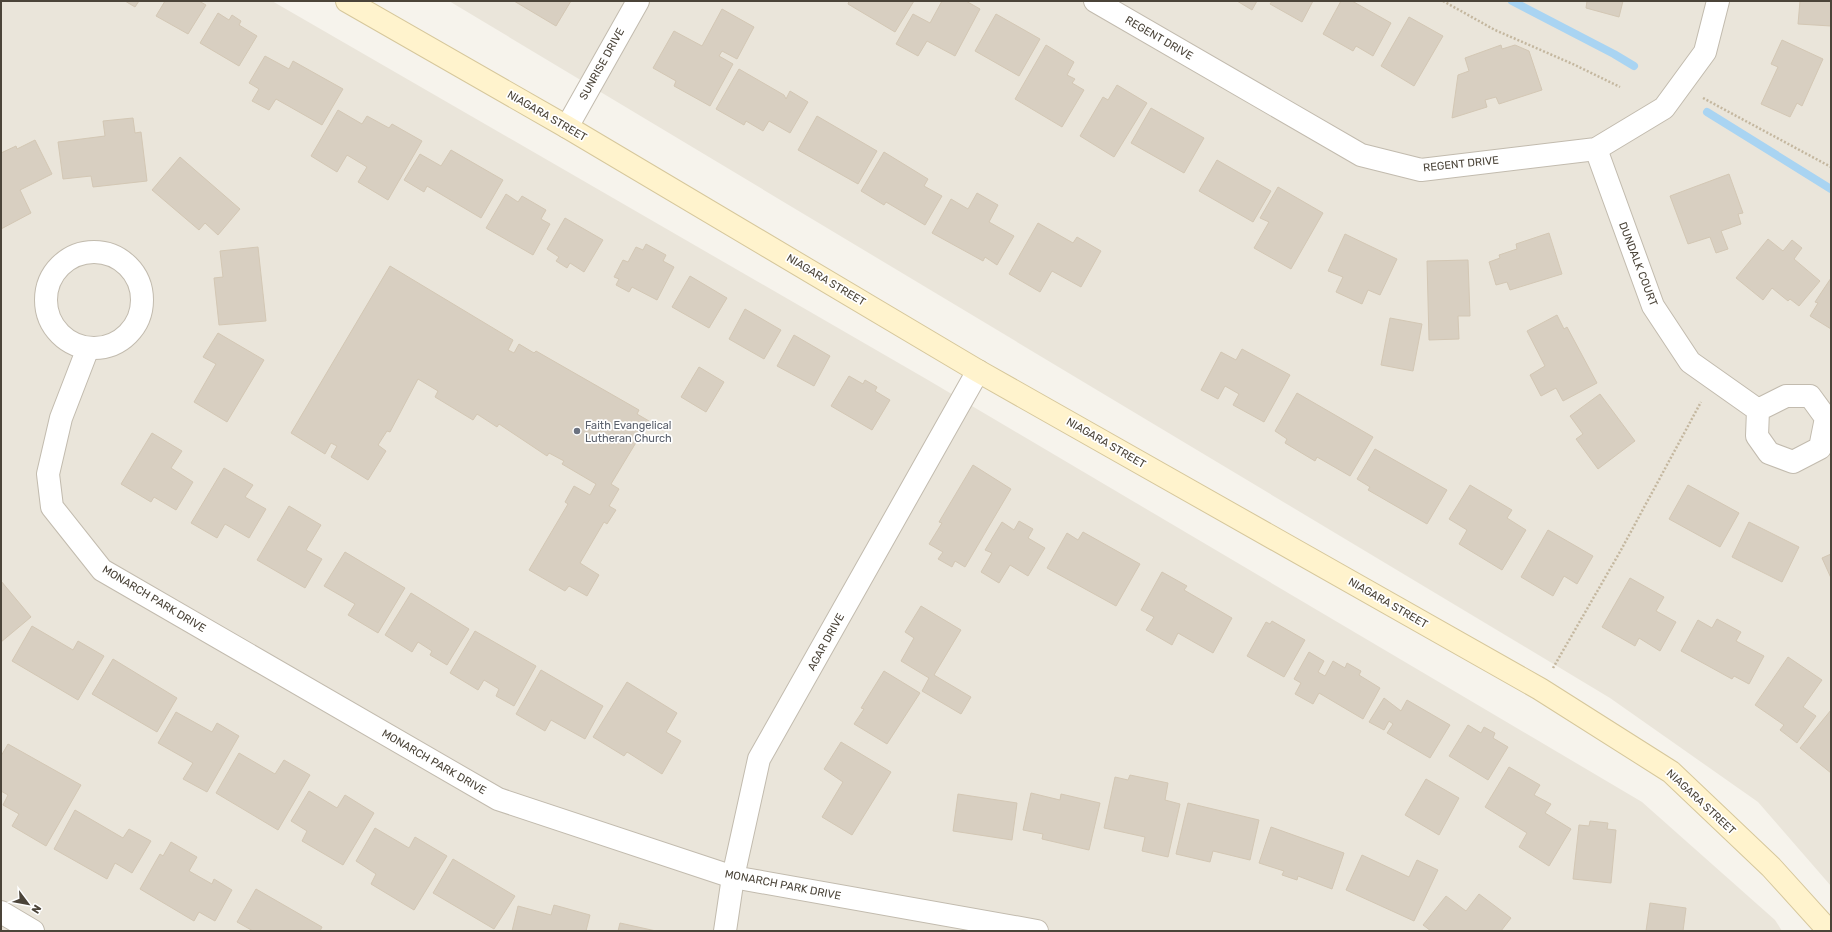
<svg xmlns="http://www.w3.org/2000/svg" width="1832" height="932" font-family="Rubik,sans-serif">
<style>
.residential{fill:#eae5da}
.lines{fill:none;stroke-linecap:round;stroke-linejoin:round}
.stream{stroke:#a9d4f2;stroke-width:8}
.building{fill:#d8cfc1;stroke:#d3c7b4}
.minor-casing{stroke:#c2bbae;stroke-width:24}
.secondary-casing{stroke:#d6c79b;stroke-width:24}
.path{stroke:#c4b79f;stroke-width:2.5;stroke-dasharray:2 2;stroke-linecap:butt}
.minor{stroke:#fff;stroke-width:22}
.secondary{stroke:#fff3cd;stroke-width:22}
.worship-dot{fill:#6b7280;stroke:#fff;stroke-width:1.5}
.labels{text-anchor:middle;dominant-baseline:central;stroke-width:3.5;stroke-linejoin:round;paint-order:stroke}
.street-label{font-size:11px;fill:#4b4439;stroke:#fff}
.worship-label{font-size:11px;fill:#5b616d;stroke:#fff;text-anchor:start}
</style>
<rect width="100%" height="100%" fill="#f6f3ec"/>
<g class="residential">
<path d="M1,1H272L928,380L1642,802L1775,920L1782,931H1Z"/>
<path d="M449,1H1831V886L1758,802L1610,698Z"/>
</g>
<g class="lines">
<g class="stream">
<path d="M1512,1L1614,54L1634,66"/>
<path d="M1707,112L1831,189"/>
</g>
</g>
<g class="building">
<path d="M125,1H139L135,7Z"/>
<path d="M165,1H199L206,5L188,34L156,16Z"/>
<path d="M514,1H571L556,26Z"/>
<path d="M849,1H914L895,32L848,4Z"/>
<path d="M942,1H966L980,9L955,56L927,41L918,56L896,44L913,14L930,23Z"/>
<path d="M1237,1H1257L1252,10Z"/>
<path d="M1272,1H1313L1302,22L1270,4Z"/>
<path d="M1341,1H1352L1391,23L1373,56L1356,46L1353,51L1323,34Z"/>
<path d="M1587,1H1623L1619,17L1586,8Z"/>
<path d="M1800,1H1831V26L1798,24Z"/>
<path d="M722,9L754,27L737,59L722,51L719,56L733,64L710,106L674,86L676,81L653,68L674,31L702,46Z"/>
<path d="M218,13L229,20L232,15L241,21L239,25L257,36L239,66L200,43Z"/>
<path d="M996,14L1040,39L1019,76L975,51Z"/>
<path d="M1409,17L1443,36L1414,86L1381,66Z"/>
<path d="M1782,40L1823,59L1802,106L1797,103L1790,117L1761,104L1778,67L1771,64Z"/>
<path d="M1046,45L1074,62L1067,75L1075,79L1072,83L1084,90L1062,127L1015,99Z"/>
<path d="M1501,45L1502,49L1515,45L1529,51L1542,90L1499,104L1496,97L1485,100L1487,107L1452,118L1458,75L1469,71L1465,58Z"/>
<path d="M265,56L289,69L293,61L343,89L322,125L276,99L269,110L252,101L259,89L249,83Z"/>
<path d="M739,69L784,95L786,99L790,91L808,102L790,133L769,121L763,131L746,121L744,125L716,109Z"/>
<path d="M1117,85L1147,103L1114,157L1080,136L1103,97L1108,100Z"/>
<path d="M1151,108L1204,138L1184,173L1131,143Z"/>
<path d="M338,110L362,124L367,116L389,128L392,124L422,141L388,200L358,182L367,167L347,155L337,172L311,156Z"/>
<path d="M817,116L877,151L858,184L798,150Z"/>
<path d="M133,118L135,133L141,132L147,181L93,187L91,176L63,179L58,142L105,136L103,121Z"/>
<path d="M35,140L52,174L20,190L31,213L1,229V153L16,146L17,149Z"/>
<path d="M451,150L503,180L481,218L427,186L424,192L404,180L420,154L441,166Z"/>
<path d="M884,152L928,179L924,186L942,196L925,225L886,202L884,205L861,191Z"/>
<path d="M180,157L240,209L218,235L205,223L199,230L152,190Z"/>
<path d="M1217,160L1271,191L1253,222L1199,191Z"/>
<path d="M1729,174L1743,213L1738,214L1741,224L1721,231L1728,249L1716,253L1710,237L1688,244L1670,196Z"/>
<path d="M1278,187L1323,213L1291,269L1254,248L1269,222L1260,218Z"/>
<path d="M977,193L998,205L989,222L1014,236L997,265L985,257L983,261L932,233L951,199L968,209Z"/>
<path d="M506,194L518,202L522,196L546,210L541,219L550,224L533,255L486,228Z"/>
<path d="M565,218L603,240L584,272L570,263L567,268L556,261L559,257L547,249Z"/>
<path d="M1038,223L1073,243L1077,237L1101,251L1081,287L1052,271L1040,292L1009,274Z"/>
<path d="M1549,233L1562,274L1510,290L1507,282L1496,285L1489,262L1500,258L1499,255L1517,249L1516,244Z"/>
<path d="M1345,234L1397,259L1380,295L1368,290L1362,304L1336,292L1343,277L1328,271Z"/>
<path d="M1768,239L1783,251L1792,240L1802,248L1794,259L1820,281L1799,306L1790,299L1788,301L1772,288L1763,300L1736,278Z"/>
<path d="M646,244L666,255L663,261L674,267L657,300L632,287L629,292L616,285L619,279L614,277L623,260L628,262L636,247L643,250Z"/>
<path d="M258,247L266,321L219,325L214,278L223,277L220,251Z"/>
<path d="M1468,260L1470,316H1458L1459,339L1429,340L1427,261Z"/>
<path d="M390,266L513,340L508,350L514,353L519,344L534,353L536,351L639,410L637,414L649,421L611,484L619,489L609,506L616,510L607,524L604,522L580,563L599,575L587,596L569,586L565,591L529,570L568,504L565,502L574,486L590,495L596,484L562,464L564,461L549,453L547,456L499,424L497,427L477,414L473,420L435,397L438,391L418,379L390,432L387,431L378,445L386,451L368,480L331,457L337,446L331,443L325,454L291,433Z"/>
<path d="M690,276L727,298L709,328L672,307Z"/>
<path d="M1831,278V329L1810,316L1818,303L1815,302Z"/>
<path d="M745,309L781,330L764,359L729,339Z"/>
<path d="M1557,315L1564,329L1567,327L1597,383L1563,401L1556,388L1541,396L1530,375L1545,366L1527,331Z"/>
<path d="M1390,318L1422,324L1413,371L1381,365Z"/>
<path d="M218,333L264,360L227,422L194,402L216,364L203,357Z"/>
<path d="M794,335L830,356L814,386L777,366Z"/>
<path d="M1242,349L1290,375L1264,422L1233,405L1239,394L1225,386L1218,399L1201,390L1221,352L1236,360Z"/>
<path d="M699,367L724,382L706,412L681,397Z"/>
<path d="M849,376L863,384L865,380L877,387L875,391L890,400L872,430L831,406Z"/>
<path d="M1297,393L1373,437L1350,476L1317,457L1315,461L1285,443L1287,439L1275,431Z"/>
<path d="M1600,394L1635,441L1598,469L1576,439L1583,434L1570,416Z"/>
<path d="M152,433L182,451L171,468L193,482L176,510L154,497L151,502L121,484Z"/>
<path d="M1375,449L1447,490L1427,524L1368,490L1370,487L1357,479Z"/>
<path d="M973,465L1011,489L965,567L955,561L952,567L938,559L943,552L929,544L942,523L939,522Z"/>
<path d="M224,468L253,485L245,497L266,509L249,538L225,524L217,538L191,523Z"/>
<path d="M1470,485L1512,510L1507,518L1526,530L1502,570L1459,544L1467,530L1449,519Z"/>
<path d="M1688,485L1739,513L1720,547L1669,519Z"/>
<path d="M289,506L321,525L306,550L322,559L305,588L257,560Z"/>
<path d="M1019,521L1033,529L1028,538L1045,548L1028,576L1010,565L999,583L981,572L992,553L985,550L1002,522L1014,530Z"/>
<path d="M1749,522L1799,547L1782,582L1732,557Z"/>
<path d="M1548,530L1593,556L1577,584L1564,576L1553,596L1521,577Z"/>
<path d="M1083,532L1140,564L1116,606L1047,568L1067,533L1078,540Z"/>
<path d="M345,552L405,588L378,633L348,615L355,604L324,586Z"/>
<path d="M1831,554V578L1822,558Z"/>
<path d="M1162,572L1187,586L1184,590L1232,618L1213,653L1178,633L1172,645L1146,630L1154,617L1141,610Z"/>
<path d="M1630,578L1664,597L1656,611L1676,622L1660,651L1639,638L1635,646L1602,627Z"/>
<path d="M1,581L31,617L1,642Z"/>
<path d="M411,593L469,629L447,665L430,655L432,651L418,642L412,652L385,635Z"/>
<path d="M921,606L961,630L934,675L971,697L961,714L922,691L929,678L901,661L914,638L905,632Z"/>
<path d="M1717,619L1741,632L1736,641L1764,656L1749,684L1734,676L1732,679L1681,651L1698,620L1712,628Z"/>
<path d="M1272,621L1305,640L1284,677L1247,656L1266,622L1270,624Z"/>
<path d="M32,626L73,650L78,641L104,656L78,700L12,661Z"/>
<path d="M475,631L536,666L514,706L496,696L499,689L484,680L478,690L450,673Z"/>
<path d="M1309,652L1324,661L1318,672L1325,676L1333,661L1345,668L1347,663L1361,671L1359,675L1380,688L1363,719L1319,693L1313,704L1295,694L1301,683L1294,679Z"/>
<path d="M1788,657L1822,680L1803,707L1816,716L1797,743L1780,730L1784,725L1755,705Z"/>
<path d="M113,659L177,698L157,732L92,694Z"/>
<path d="M541,670L603,706L585,739L551,720L545,731L516,714Z"/>
<path d="M884,671L920,693L887,744L854,724L864,709L861,708Z"/>
<path d="M627,682L677,713L666,732L681,741L662,774L627,752L624,756L593,737Z"/>
<path d="M1384,698L1401,711L1407,700L1450,725L1430,758L1387,733L1393,724L1389,721L1384,730L1369,722Z"/>
<path d="M1831,710V773L1800,748Z"/>
<path d="M176,712L212,732L217,723L239,736L207,792L183,779L193,763L158,743Z"/>
<path d="M1468,725L1481,733L1484,727L1495,733L1493,738L1508,747L1488,780L1449,756Z"/>
<path d="M841,742L891,772L852,835L822,817L843,782L824,769Z"/>
<path d="M8,744L81,785L46,846L12,826L19,814L3,805L8,795L1,791V756Z"/>
<path d="M239,753L275,774L284,760L310,775L278,830L216,793Z"/>
<path d="M1509,767L1540,785L1534,795L1551,804L1545,813L1571,829L1549,866L1519,847L1527,833L1485,807Z"/>
<path d="M1130,775L1168,783L1165,800L1180,804L1168,857L1142,851L1145,837L1104,828L1115,777L1128,780Z"/>
<path d="M1426,779L1459,798L1439,835L1405,815Z"/>
<path d="M309,791L337,808L345,795L374,813L343,865L302,841L307,831L291,821Z"/>
<path d="M1031,793L1060,800L1061,794L1100,803L1089,850L1042,839L1043,834L1023,830Z"/>
<path d="M958,794L1017,803L1012,840L953,831Z"/>
<path d="M1188,803L1259,820L1250,860L1213,851L1210,862L1176,854Z"/>
<path d="M75,810L123,838L129,829L151,841L132,873L115,863L107,879L54,849Z"/>
<path d="M1590,821L1608,823L1607,829L1616,830L1611,883L1573,879L1579,825L1589,826Z"/>
<path d="M1271,827L1344,853L1332,889L1298,876L1297,880L1282,875L1284,871L1259,863Z"/>
<path d="M375,828L409,848L415,837L447,856L414,910L371,884L376,874L356,861Z"/>
<path d="M171,842L197,857L189,871L212,884L214,879L232,890L215,921L199,912L194,921L140,889L160,854L163,856Z"/>
<path d="M1362,855L1409,877L1417,860L1438,870L1414,921L1346,890Z"/>
<path d="M453,859L515,896L494,929L433,893Z"/>
<path d="M256,889L322,927L320,931H253L237,922Z"/>
<path d="M1479,894L1511,918L1501,931H1431L1423,925L1446,896L1466,911Z"/>
<path d="M1650,903L1686,908L1683,931H1646Z"/>
<path d="M554,905L590,915L586,931H512L518,906L551,915Z"/>
<path d="M620,923L656,931H618Z"/>
</g>
<g class="lines">
<defs>
<g id="minor">
<path d="M1095,1L1361,155L1421,170L1596,149L1664,108L1705,52L1718,1"/>
<path d="M567,127L638,1"/>
<path d="M1596,149L1653,306L1690,362L1758,410L1757,436L1769,453L1793,462L1820,448L1826,418L1810,396H1786L1758,410"/>
<circle cx="94" cy="300" r="48"/>
<path d="M88,348L61,418L48,474L52,507L102,570L498,799L733,877L1037,931"/>
<path d="M1,912L33,931"/>
<path d="M725,931L733,877L759,759L978,371"/>
</g>
<path id="secondary" d="M347,1L567,127L978,371L1540,689L1671,772L1771,867L1829,931"/>
</defs>
<use href="#minor" class="minor-casing"/>
<use href="#secondary" class="secondary-casing"/>
<g class="path">
<path d="M1443,1L1495,30L1575,65L1620,87"/>
<path d="M1703,98L1831,167"/>
<path d="M1553,668L1621,550L1701,402"/>
</g>
<use href="#minor" class="minor"/>
<use href="#secondary" class="secondary"/>
</g>
<circle class="worship-dot" cx="577" cy="431" r="4"/>
<g class="labels">
<g class="street-label">
<text transform="translate(1159 38) rotate(30)">REGENT DRIVE</text>
<text transform="translate(602 64) rotate(-61)">SUNRISE DRIVE</text>
<text transform="translate(547 116) rotate(30)">NIAGARA STREET</text>
<text transform="translate(1461 164) rotate(-6)">REGENT DRIVE</text>
<text transform="translate(1638 264) rotate(69)">DUNDALK COURT</text>
<text transform="translate(826 280) rotate(31)">NIAGARA STREET</text>
<text transform="translate(1106 443) rotate(30)">NIAGARA STREET</text>
<text transform="translate(154 599) rotate(31)">MONARCH PARK DRIVE</text>
<text transform="translate(1388 603) rotate(30)">NIAGARA STREET</text>
<text transform="translate(826 642) rotate(-61)">AGAR DRIVE</text>
<text transform="translate(434 762) rotate(30)">MONARCH PARK DRIVE</text>
<text transform="translate(1701 802) rotate(43)">NIAGARA STREET</text>
<text transform="translate(783 885) rotate(11)">MONARCH PARK DRIVE</text>
</g>
<g class="worship-label">
<text x="585" y="425">Faith Evangelical<tspan x="585" dy="13">Lutheran Church</tspan></text>
</g>
</g>
<rect width="1832" height="932" fill="none" stroke="#4b4439" stroke-width="4"/>
<g transform="translate(28 904) rotate(122)" stroke="#ffffff" stroke-width="3" paint-order="stroke">
<path d="M0-3L7 15L0 10L-7 15Z" fill="#4b4439"/>
<text y="-6" font-size="11" font-weight="bold" text-anchor="middle" fill="#4b4439">N</text>
</g>
</svg>
